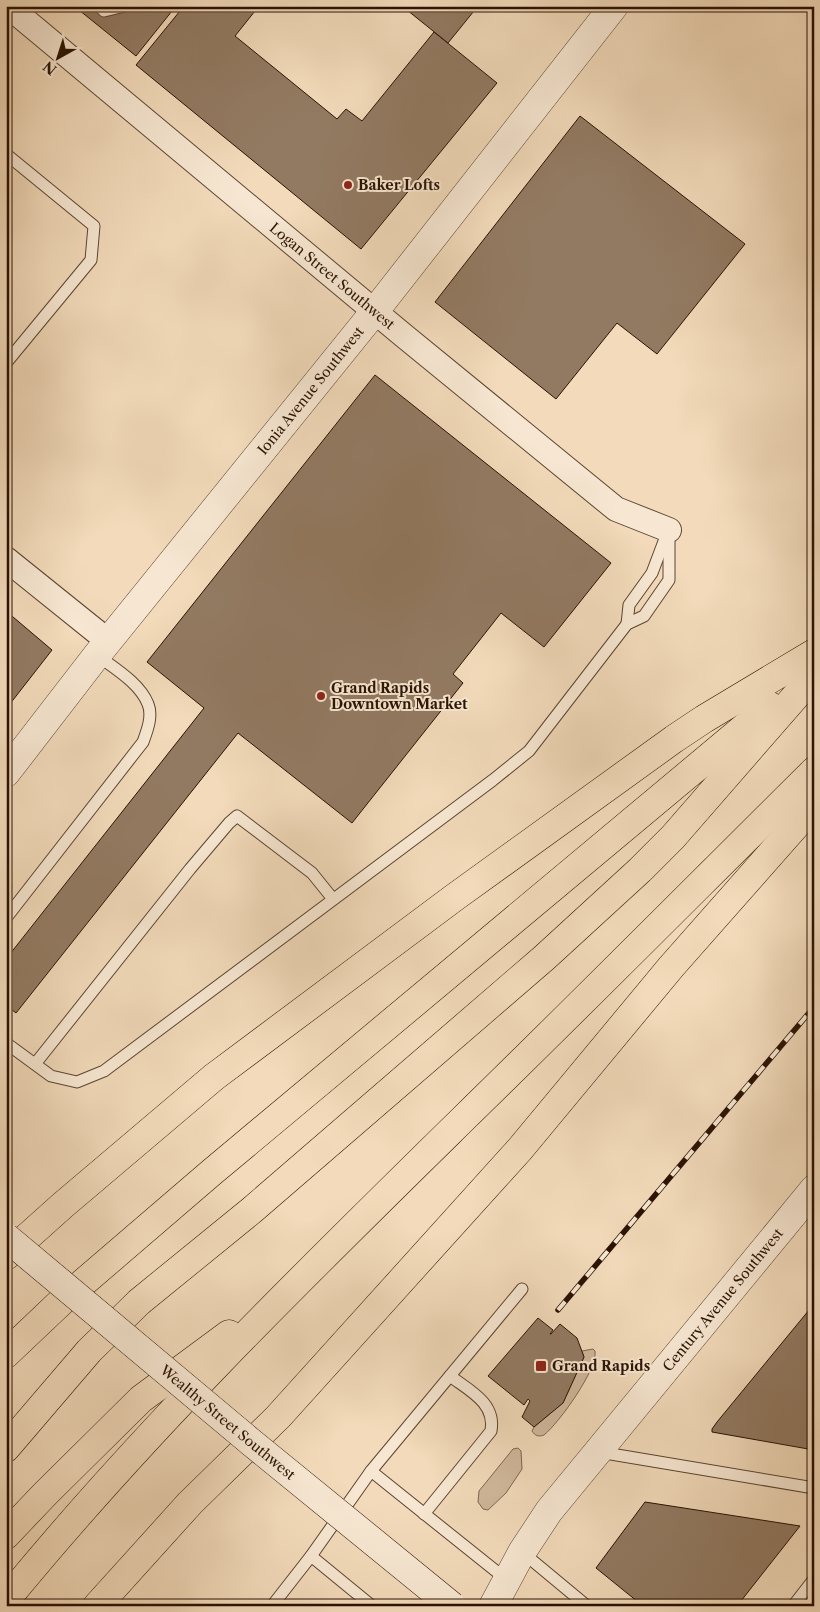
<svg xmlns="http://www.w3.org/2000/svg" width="820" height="1612" font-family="'Libre Caslon Text',serif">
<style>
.green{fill:#d0b89b;stroke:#7d654f}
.building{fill:#927a62;stroke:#2a1203}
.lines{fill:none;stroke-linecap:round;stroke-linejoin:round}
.service-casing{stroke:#5c4431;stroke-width:13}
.minor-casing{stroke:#5c4431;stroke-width:26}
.tertiary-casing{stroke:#5c4431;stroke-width:29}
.motorway-casing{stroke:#2a1203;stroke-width:29}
.service{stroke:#f7e7d2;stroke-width:11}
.minor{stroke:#f7e7d2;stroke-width:24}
.tertiary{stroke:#f7e7d2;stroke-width:28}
.motorway{stroke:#f2daba;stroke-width:28}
.rail-casing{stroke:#2a1203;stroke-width:5.5}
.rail{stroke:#f7e7d2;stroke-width:4;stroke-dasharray:11;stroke-linecap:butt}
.secondary-bridge-casing{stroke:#2a1203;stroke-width:29;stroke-linecap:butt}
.secondary-bridge{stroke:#f7e7d2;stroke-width:28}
.poi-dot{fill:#8f2418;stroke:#f7e7d2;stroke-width:2}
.labels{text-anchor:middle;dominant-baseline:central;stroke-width:4;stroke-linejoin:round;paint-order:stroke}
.poi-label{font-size:14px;font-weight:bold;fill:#2a1203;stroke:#f7e7d2;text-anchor:start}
.street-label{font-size:14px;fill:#2a1203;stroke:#f7e7d2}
</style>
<rect width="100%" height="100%" fill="#f2daba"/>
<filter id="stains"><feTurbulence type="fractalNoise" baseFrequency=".004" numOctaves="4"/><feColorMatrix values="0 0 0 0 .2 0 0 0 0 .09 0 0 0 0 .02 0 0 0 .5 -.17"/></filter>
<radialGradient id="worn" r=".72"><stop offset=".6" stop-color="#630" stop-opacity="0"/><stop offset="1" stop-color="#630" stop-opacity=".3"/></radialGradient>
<g class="green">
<path d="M593,1349L595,1351C598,1369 559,1423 544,1435C539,1437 535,1436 532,1431L534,1427L563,1403L584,1357L582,1351Z"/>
<path d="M518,1448L521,1451L522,1469L506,1493L488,1510L483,1509L478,1502L479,1491L513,1449Z"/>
</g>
<g class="building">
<path d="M74,6H176L136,56Z"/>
<path d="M184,6H259L235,36L337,119L346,109L362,121L434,32L497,83L361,249L136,65Z"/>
<path d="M402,6H478L448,43Z"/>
<path d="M580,116L745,244L657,354L617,323L556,399L435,302Z"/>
<path d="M375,375L611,563L544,647L501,613L453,674L463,683L352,823L238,733L16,1013L6,1005V959L204,708L147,662Z"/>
<path d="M6,611L52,650L6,709Z"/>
<path d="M814,1304V1450L712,1432V1429L717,1422Z"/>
<path d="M538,1318L553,1330L550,1334H551L560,1324L577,1338L584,1357L563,1403L534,1427L522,1417L530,1401L528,1399L524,1405L488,1376Z"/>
<path d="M645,1502L800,1526L737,1606H643L596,1568Z"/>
</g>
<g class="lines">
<defs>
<g id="service">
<path d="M99,6L104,11L125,6"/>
<path d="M6,154L94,226L91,260L6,363"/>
<path d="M627,624L629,605L652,573L666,536"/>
<path d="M6,918L143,742C147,731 153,716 148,704C140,683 114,668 97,655"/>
<path d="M6,1043L51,1076L77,1082L104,1071L493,780L529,751L627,624L644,616L669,580V530"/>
<path d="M35,1064L190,869L229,823L237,816L312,873L333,899"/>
<path d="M599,1452L814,1488"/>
<path d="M424,1514L491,1431C496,1403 470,1391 450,1376"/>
<path d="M522,1552L587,1606"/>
<path d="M311,1556L372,1606"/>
<path d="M507,1580L371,1471L522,1289"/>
<path d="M272,1606L311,1556L371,1471"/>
<path d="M793,1606L814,1579"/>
</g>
<g id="minor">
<path id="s1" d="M8,6L403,335L616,509L669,530"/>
<path d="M6,559L108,641"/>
</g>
<g id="tertiary">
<path id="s2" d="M6,773L97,655L375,311L614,6"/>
<path id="s3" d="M493,1606L522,1552L549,1511L814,1189"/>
</g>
<g id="motorway">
<path d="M6,1256L63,1205L214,1077L455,897L674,739L704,719L814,653"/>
<path d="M6,1354L63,1300L212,1172L770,706"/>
<path d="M6,1448L89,1351L139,1302L252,1210L544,958L640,870L673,837L814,675"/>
<path d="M6,1535L45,1494L141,1399L229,1334"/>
<path d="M6,1600C146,1429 305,1274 463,1119C581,1004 697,887 814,771"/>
<path d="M97,1606L190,1503L278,1417L520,1149L671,967L814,805"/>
</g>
</defs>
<use href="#service" class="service-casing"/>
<use href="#minor" class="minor-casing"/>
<use href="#tertiary" class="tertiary-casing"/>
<use href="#motorway" class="motorway-casing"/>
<use href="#service" class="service"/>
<use href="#minor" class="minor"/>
<use href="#tertiary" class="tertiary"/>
<use href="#motorway" class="motorway"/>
<defs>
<path id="rail" d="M558,1310L814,1007"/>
</defs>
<use href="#rail" class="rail-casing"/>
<use href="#rail" class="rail"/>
<defs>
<g id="secondary-bridge">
<path id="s4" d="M6,1237L252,1443L452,1606"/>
</g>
</defs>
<use href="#secondary-bridge" class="secondary-bridge-casing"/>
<use href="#secondary-bridge" class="secondary-bridge"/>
</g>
<g class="poi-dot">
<circle cx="348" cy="185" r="5"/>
<circle cx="321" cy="696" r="5"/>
<rect x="535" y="1360" width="12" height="12" rx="2.5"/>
</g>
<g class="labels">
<g class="poi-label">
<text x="358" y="185">Baker Lofts</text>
<text x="331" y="688">Grand Rapids<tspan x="331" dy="16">Downtown Market</tspan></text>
<text x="552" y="1366">Grand Rapids</text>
</g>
<g class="street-label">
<text stroke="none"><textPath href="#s1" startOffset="422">Logan Street Southwest</textPath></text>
<text stroke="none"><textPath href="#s2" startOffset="489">Ionia Avenue Southwest</textPath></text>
<text stroke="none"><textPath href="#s3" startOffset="384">Century Avenue Southwest</textPath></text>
<text stroke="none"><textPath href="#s4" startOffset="289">Wealthy Street Southwest</textPath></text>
</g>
</g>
<rect width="820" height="1612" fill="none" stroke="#f2daba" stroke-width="25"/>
<rect x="8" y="8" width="805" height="1597" fill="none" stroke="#2a1203" stroke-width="2.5"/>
<rect x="12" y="12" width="795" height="1587" fill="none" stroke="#2a1203"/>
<g transform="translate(58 58) rotate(219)" stroke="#f7e7d2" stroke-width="4" paint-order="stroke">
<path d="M0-4L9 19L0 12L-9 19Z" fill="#2a1203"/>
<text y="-8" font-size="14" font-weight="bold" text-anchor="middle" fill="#2a1203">N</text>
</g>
<rect width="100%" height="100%" filter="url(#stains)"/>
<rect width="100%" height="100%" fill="url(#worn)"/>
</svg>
